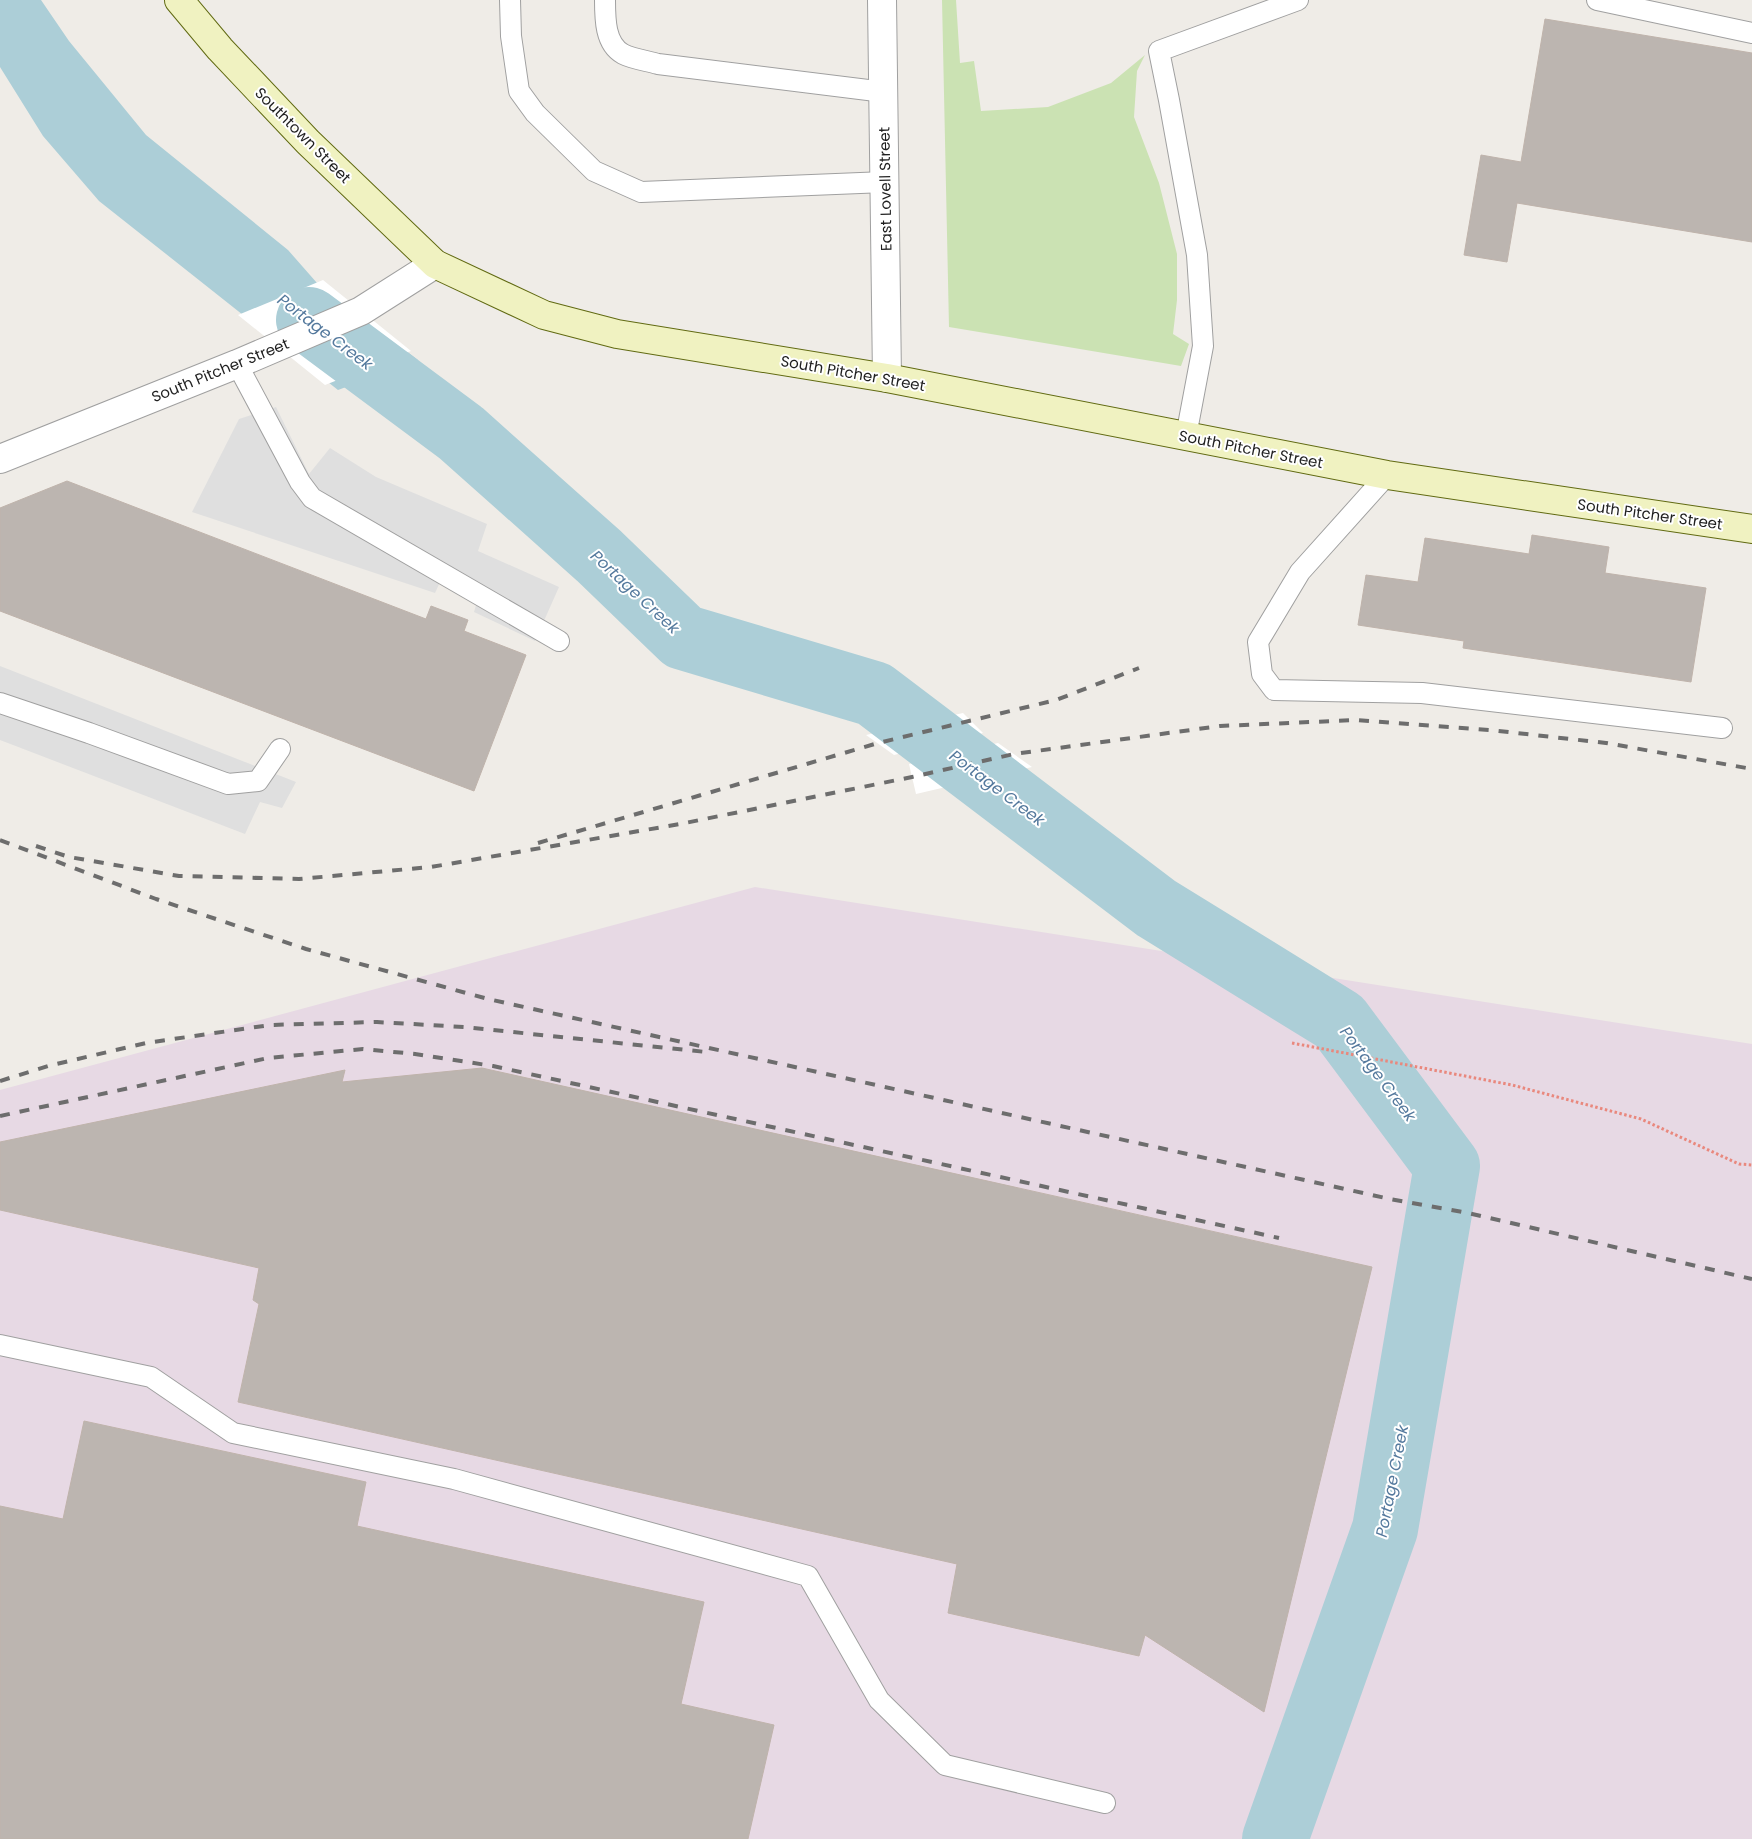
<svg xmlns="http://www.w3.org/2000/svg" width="1752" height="1839" font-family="Poppins,sans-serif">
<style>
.industrial{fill:#e7d9e4}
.grass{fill:#cbe2b3}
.parking{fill:#dfdfdf}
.water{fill:#acced7}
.pier{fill:#fff}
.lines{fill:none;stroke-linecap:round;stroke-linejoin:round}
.river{stroke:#acced7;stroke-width:66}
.building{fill:#bcb5b0;stroke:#bfb3ab}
.lane-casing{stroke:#a0a0a0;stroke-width:22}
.street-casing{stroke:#a0a0a0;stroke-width:30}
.secondary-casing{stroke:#616a12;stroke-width:30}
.path{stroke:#e9887d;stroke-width:3;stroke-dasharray:2.5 2.5;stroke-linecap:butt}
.lane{stroke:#fff;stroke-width:20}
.street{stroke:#fff;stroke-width:28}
.secondary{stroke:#f0f2c1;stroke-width:28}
.rail{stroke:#6d6d6d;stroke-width:4;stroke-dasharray:10 10;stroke-linecap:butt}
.labels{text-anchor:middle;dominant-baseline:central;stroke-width:4;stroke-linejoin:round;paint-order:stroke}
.street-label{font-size:15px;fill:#1f1f1f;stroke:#fff}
.water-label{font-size:16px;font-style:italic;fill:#54799d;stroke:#fff}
</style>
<rect width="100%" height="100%" fill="#efece7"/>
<path class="industrial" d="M755,887L1752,1044V1839H0V1090Z"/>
<path class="grass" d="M942,0H956L960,63L974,61L981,111L1048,107L1111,83L1145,55L1137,71L1134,117L1159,183L1177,254V300L1173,334L1189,344L1181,366L949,327Z"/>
<g class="parking">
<path d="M276,407L309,474L330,448L376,477L487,524L478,551L559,587L535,641L474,612L479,595L441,580L435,593L192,512L239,419Z"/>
<path d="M0,666L296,782L282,808L260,802L245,834L0,740Z"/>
</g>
<path class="water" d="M0,0H41L69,41L146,135L288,250L317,283L418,360L338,390L99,201L43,136L0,67Z"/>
<g class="pier">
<path d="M323,280L411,351L325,385L238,315Z"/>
<path d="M963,713L983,733L894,755L866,735Z"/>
<path d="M998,743L1032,767L916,794L909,764Z"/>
<path d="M1416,1189L1470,1200L1466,1223L1411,1212Z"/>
</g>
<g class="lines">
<path class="river" d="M309,320L461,433L599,556L683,637L874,694L1156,908L1339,1021L1447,1166L1385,1529L1275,1839"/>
</g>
<g class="building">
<path d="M1545,19L1752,53V242L1517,203L1507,262L1464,255L1481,155L1521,162Z"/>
<path d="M67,481L426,619L431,606L468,620L464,631L526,655L474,791L0,611V508Z"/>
<path d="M1532,535L1609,547L1605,573L1706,588L1691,682L1463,648L1464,641L1358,625L1366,575L1418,582L1425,538L1529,554Z"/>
<path d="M482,1068L1372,1267L1264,1712L1145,1635L1139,1656L948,1613L957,1564L238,1402L259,1304L253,1300L259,1268L0,1210V1142L345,1070L342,1082Z"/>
<path d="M84,1421L366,1482L357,1526L704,1602L681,1704L774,1725L748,1839H0V1506L63,1519Z"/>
</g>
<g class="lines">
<defs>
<g id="lane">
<path d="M510,0L511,36L519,91L535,113L594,171L641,192L885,182"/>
<path d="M605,0C605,19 605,44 623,54C633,59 648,61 658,64L884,92"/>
<path d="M1597,0L1752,33"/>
<path d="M237,364L300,482L312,498L559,641"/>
<path d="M1186,436L1203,346L1197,255L1169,100L1159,51L1298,0"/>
<path d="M1387,475L1300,572L1258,642L1262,674L1274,690L1422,693L1722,728"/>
<path d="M0,703L89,733L228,784L258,781L280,749"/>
<path d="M0,1345L151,1377L233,1433L454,1479L808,1576L879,1700L945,1765L1105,1803"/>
</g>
<g id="street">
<path d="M882,0L887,378"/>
<path d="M0,459L237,364L361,311L435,264"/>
</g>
<path id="secondary" d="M179,0L220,49L308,142L435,264L544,315L617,334L887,378L1387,475L1752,529"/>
</defs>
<use href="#lane" class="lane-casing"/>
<use href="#street" class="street-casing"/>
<use href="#secondary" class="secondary-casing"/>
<path class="path" d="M1292,1043L1512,1085L1641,1119L1739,1164L1752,1165"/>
<use href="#lane" class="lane"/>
<use href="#street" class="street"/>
<use href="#secondary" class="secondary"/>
<g class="rail">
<path d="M0,840L156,899L306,949L488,999L1390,1199L1468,1213L1752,1279"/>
<path d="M538,843L878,743L1056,700L1139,668"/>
<path d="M36,846L69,857L179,876L299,879L431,867L680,824L912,777L1014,754L1220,726L1357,720L1490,730L1606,743L1752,769"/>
<path d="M0,1081L48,1066L146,1043L270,1025L377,1022L464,1027L706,1052"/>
<path d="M0,1116L268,1058L363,1049L415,1054L493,1066L1279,1238"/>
</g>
</g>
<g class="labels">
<g class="street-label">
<text transform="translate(303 135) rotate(45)">Southtown Street</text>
<text transform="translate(885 189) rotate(-91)">East Lovell Street</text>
<text transform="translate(220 370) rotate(-22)">South Pitcher Street</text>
<text transform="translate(853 373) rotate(10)">South Pitcher Street</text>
<text transform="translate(1251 449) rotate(11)">South Pitcher Street</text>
<text transform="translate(1650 514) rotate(8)">South Pitcher Street</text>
</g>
<g class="water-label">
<text transform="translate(325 332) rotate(37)">Portage Creek</text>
<text transform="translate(635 592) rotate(43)">Portage Creek</text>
<text transform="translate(997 788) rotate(37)">Portage Creek</text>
<text transform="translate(1378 1074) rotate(53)">Portage Creek</text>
<text transform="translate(1392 1481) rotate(-79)">Portage Creek</text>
</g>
</g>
</svg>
